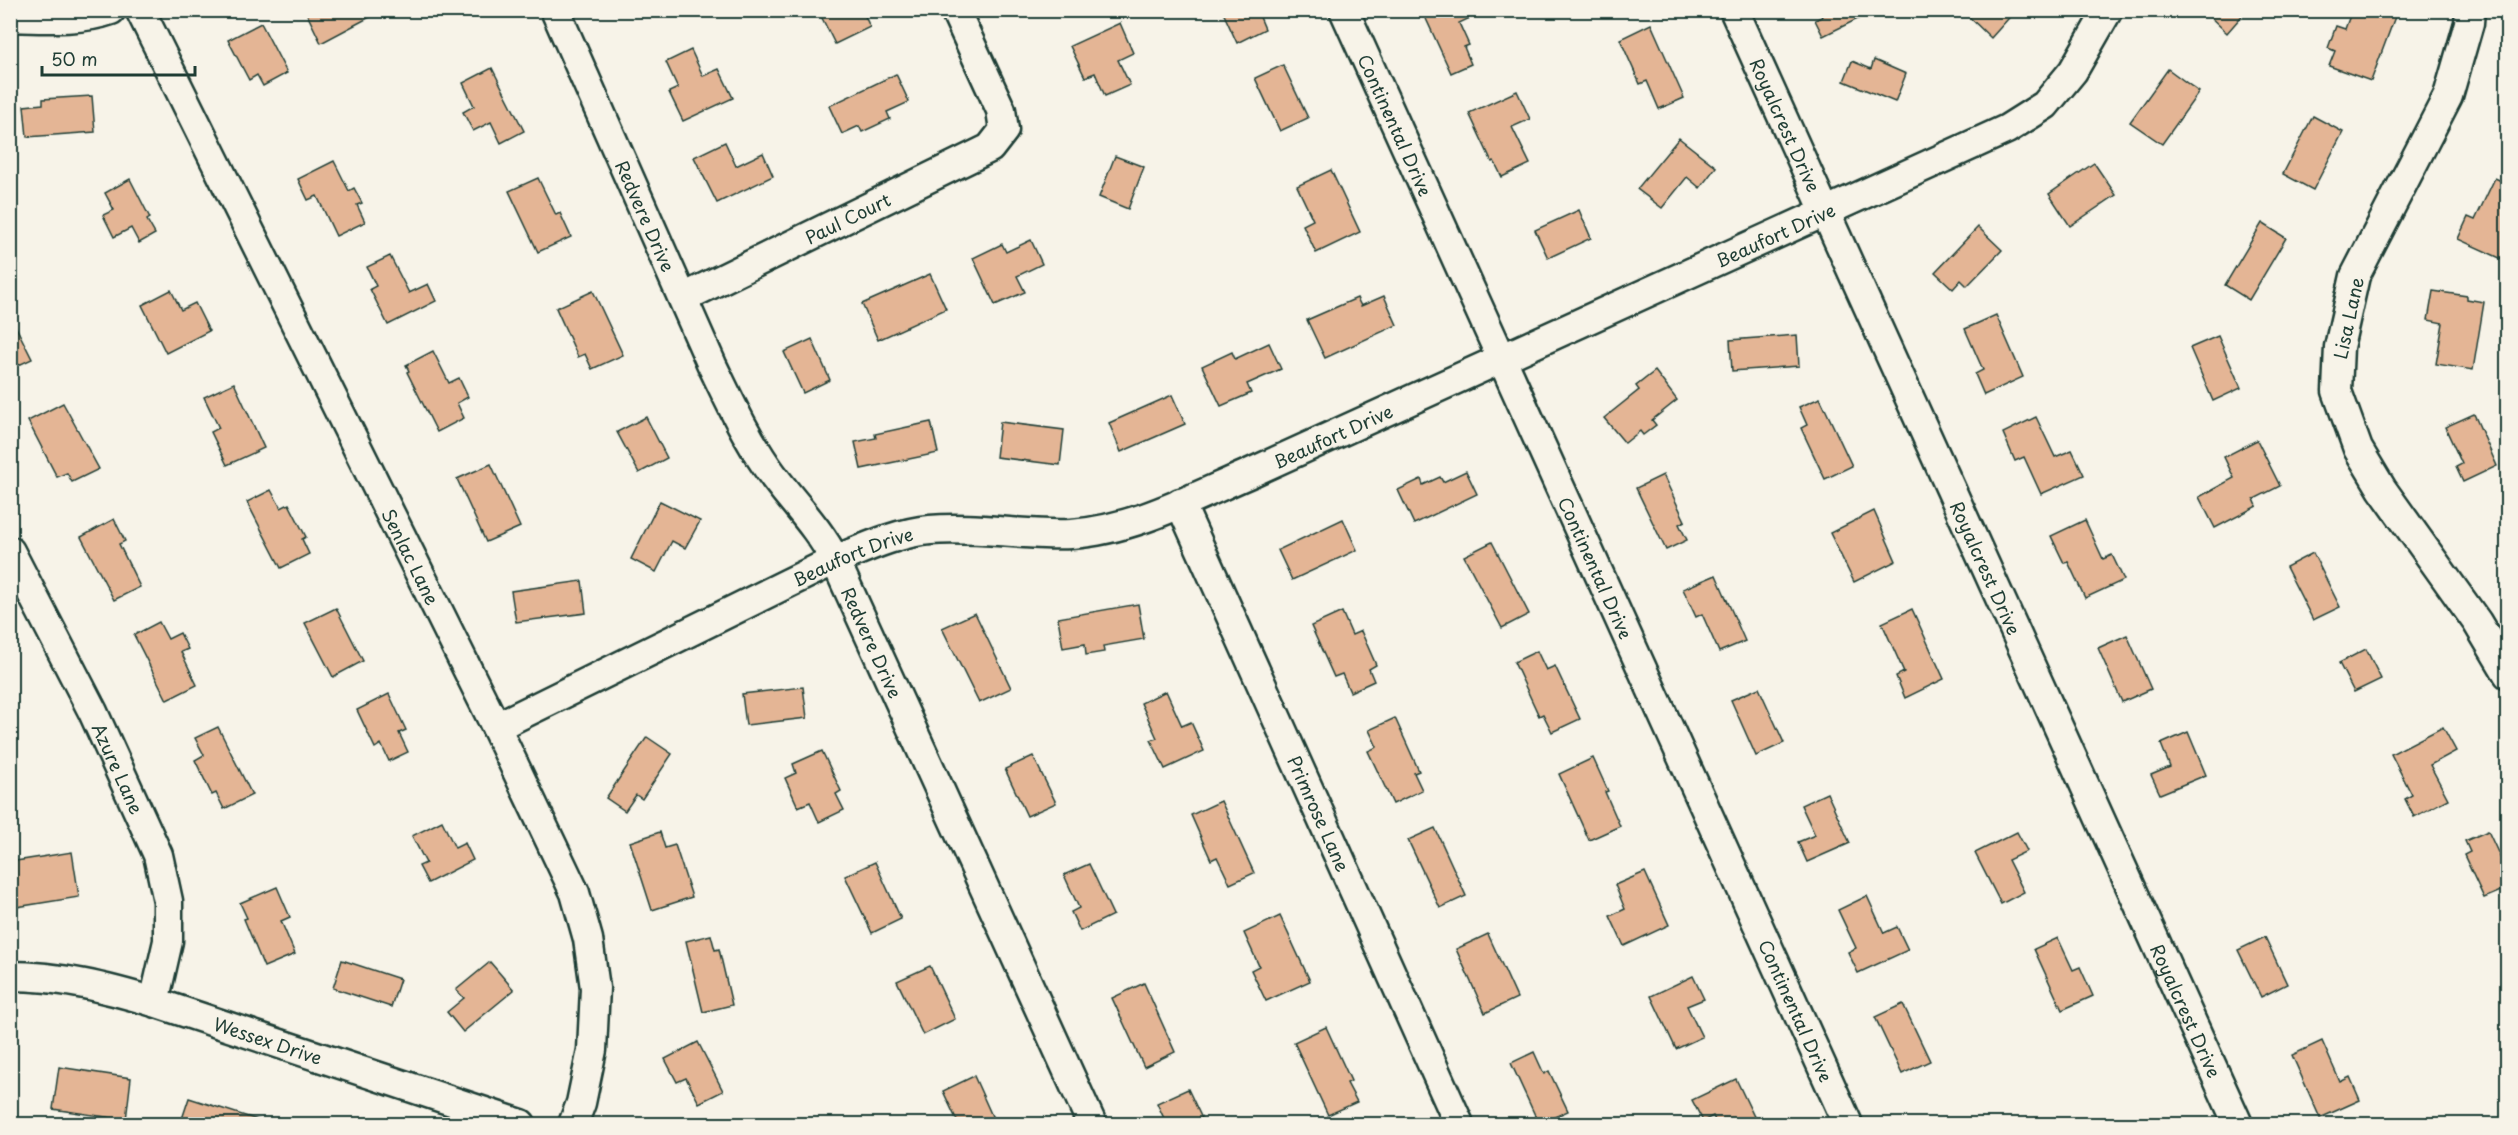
<svg xmlns="http://www.w3.org/2000/svg" width="2518" height="1135" font-family="'Playpen Sans',sans-serif">
<style>
.building{fill:#e4b595;stroke:#1f3d34;stroke-width:1.5}
.lines{fill:none;stroke-linecap:round;stroke-linejoin:round}
.minor-casing{stroke:#1f3d34;stroke-width:33}
.minor{stroke:#f7f3e8;stroke-width:28}
.labels{text-anchor:middle;dominant-baseline:central;stroke-width:4.5;stroke-linejoin:round;paint-order:stroke}
.street-label{font-size:18px;fill:#1f3d34;stroke:#f7f3e8}
</style>
<rect width="100%" height="100%" fill="#f7f3e8"/>
<filter id="ink" filterUnits="userSpaceOnUse"><feTurbulence type="fractalNoise" baseFrequency=".0167" numOctaves="2"/><feDisplacementMap in="SourceGraphic" scale="12" xChannelSelector="R" yChannelSelector="G"/><feConvolveMatrix kernelMatrix="1 2 1 2 8 2 1 2 1" color-interpolation-filters="sRGB"/></filter>
<g filter="url(#ink)">
<g class="building">
<path d="M305,10H383L321,43Z"/>
<path d="M818,10H862L870,27L835,44Z"/>
<path d="M1222,10H1257L1265,29L1237,43Z"/>
<path d="M1422,10H1487L1459,23L1469,45L1464,47L1471,64L1451,73Z"/>
<path d="M1819,10H1876L1823,36L1815,20L1822,17Z"/>
<path d="M1962,10H2016L1991,38Z"/>
<path d="M2203,10H2247L2227,33Z"/>
<path d="M2352,10H2386L2396,14L2371,81L2329,66L2335,51L2328,48L2336,26L2345,29Z"/>
<path d="M261,23L287,73L263,86L257,75L249,80L228,40Z"/>
<path d="M1120,23L1133,53L1118,60L1130,85L1105,96L1095,73L1085,77L1070,46Z"/>
<path d="M1651,24L1684,98L1659,109L1647,81L1640,84L1620,39Z"/>
<path d="M691,50L703,76L719,69L733,98L683,121L669,92L678,88L666,62Z"/>
<path d="M1874,60L1906,74L1895,102L1844,81L1852,61L1871,69Z"/>
<path d="M1283,65L1308,118L1280,131L1255,78Z"/>
<path d="M492,68L524,131L501,143L491,122L473,131L463,112L474,106L463,83Z"/>
<path d="M2168,69L2199,92L2162,144L2130,122Z"/>
<path d="M896,74L909,102L887,112L890,119L862,132L859,126L842,134L829,106Z"/>
<path d="M1517,91L1530,119L1512,127L1530,164L1502,177L1494,161L1492,162L1469,113Z"/>
<path d="M92,96L95,132L27,137L24,106L43,104V99Z"/>
<path d="M2313,116L2343,132L2313,190L2283,174Z"/>
<path d="M1679,138L1716,167L1700,188L1687,177L1662,208L1637,189Z"/>
<path d="M725,142L736,166L763,153L773,176L717,203L694,157Z"/>
<path d="M1115,156L1144,167L1128,209L1099,197Z"/>
<path d="M334,161L349,191L354,188L362,203L357,205L365,222L336,236L317,196L308,200L298,179Z"/>
<path d="M2094,163L2116,195L2070,226L2049,194Z"/>
<path d="M1331,170L1360,232L1316,253L1303,225L1313,220L1297,186Z"/>
<path d="M538,178L556,215L560,213L571,237L538,252L509,191Z"/>
<path d="M2495,178L2508,184V246L2502,259L2458,239L2468,217L2475,220Z"/>
<path d="M130,179L150,218L147,220L155,234L139,243L131,228L114,237L103,215L114,210L105,193Z"/>
<path d="M1579,210L1591,238L1548,258L1535,230Z"/>
<path d="M2262,223L2286,238L2249,300L2225,285Z"/>
<path d="M1978,227L2002,250L1967,286L1961,280L1953,289L1935,272Z"/>
<path d="M1031,240L1042,264L1017,276L1025,292L995,305L973,258L1002,244L1006,252Z"/>
<path d="M390,256L409,293L428,284L436,301L388,325L370,289L376,286L367,267Z"/>
<path d="M930,274L946,309L878,340L862,304Z"/>
<path d="M171,290L181,310L195,303L209,331L166,353L142,305Z"/>
<path d="M593,291L623,355L592,369L585,354L578,357L556,308Z"/>
<path d="M2433,291L2467,296V299L2484,302L2473,370L2436,364L2443,323L2428,320Z"/>
<path d="M1384,296L1397,325L1325,358L1307,320L1357,298L1361,306Z"/>
<path d="M10,315L32,359L10,369Z"/>
<path d="M1996,315L2023,377L1984,395L1975,374L1983,370L1965,329Z"/>
<path d="M1797,335L1799,366L1732,371L1730,340Z"/>
<path d="M2218,336L2241,388L2213,401L2190,348Z"/>
<path d="M812,339L830,380L803,393L784,352Z"/>
<path d="M1269,343L1281,369L1247,384L1251,393L1221,406L1202,366L1232,352L1235,359Z"/>
<path d="M433,351L449,383L459,378L468,397L457,403L464,418L437,432L407,372L409,371L406,365Z"/>
<path d="M1655,371L1677,400L1652,420L1656,425L1643,435L1640,431L1625,443L1604,418L1639,390L1636,386Z"/>
<path d="M234,383L264,448L227,465L211,432L219,428L204,397Z"/>
<path d="M1172,395L1185,424L1121,452L1109,423Z"/>
<path d="M1820,398L1852,466L1825,479L1801,428L1807,425L1799,407Z"/>
<path d="M63,403L99,469L72,482L67,473L57,477L28,421Z"/>
<path d="M2474,414L2497,466L2463,482L2456,467L2462,464L2445,427Z"/>
<path d="M646,417L667,458L639,473L617,432Z"/>
<path d="M2036,417L2055,457L2072,450L2084,475L2041,494L2024,457L2015,461L2003,433Z"/>
<path d="M931,422L938,453L861,469L855,442L876,438L875,434Z"/>
<path d="M1000,422L1064,430L1060,465L996,457Z"/>
<path d="M2257,440L2280,486L2254,499L2257,506L2215,528L2199,497L2234,478L2224,457Z"/>
<path d="M491,464L520,527L486,542L457,479Z"/>
<path d="M1466,471L1477,494L1414,524L1398,490L1421,479L1423,485L1440,477L1443,482Z"/>
<path d="M1663,475L1685,521L1679,524L1687,540L1666,550L1636,488Z"/>
<path d="M271,490L281,508L289,504L306,537L302,539L309,554L281,568L247,502Z"/>
<path d="M660,501L700,521L685,548L672,541L656,572L631,559Z"/>
<path d="M1874,511L1896,561L1854,582L1830,533Z"/>
<path d="M114,519L125,541L119,544L140,587L114,600L81,537Z"/>
<path d="M1343,519L1357,550L1292,580L1278,550Z"/>
<path d="M2085,520L2103,559L2112,555L2124,580L2085,598L2068,562L2064,563L2051,536Z"/>
<path d="M1492,542L1529,614L1502,628L1464,556Z"/>
<path d="M2313,553L2340,607L2313,620L2286,567Z"/>
<path d="M1716,575L1745,641L1719,652L1702,614L1696,617L1683,589Z"/>
<path d="M582,581L586,613L516,622L511,591Z"/>
<path d="M1138,604L1144,639L1103,646L1104,652L1086,655L1085,644L1063,648L1058,618Z"/>
<path d="M336,608L363,661L333,677L305,623Z"/>
<path d="M1912,609L1944,679L1905,698L1896,676L1904,672L1882,623Z"/>
<path d="M1342,612L1352,635L1361,631L1376,665L1369,669L1374,681L1350,692L1342,674L1334,677L1311,626Z"/>
<path d="M975,613L1011,688L979,703L942,628Z"/>
<path d="M159,622L168,639L180,633L188,649L181,652L197,685L167,700L134,635Z"/>
<path d="M2127,635L2151,689L2122,702L2098,648Z"/>
<path d="M2366,649L2381,679L2354,692L2339,663Z"/>
<path d="M1537,651L1546,670L1555,666L1580,719L1552,732L1543,714L1539,716L1514,662Z"/>
<path d="M803,687L807,718L746,725L742,694Z"/>
<path d="M1759,688L1784,743L1756,756L1731,700Z"/>
<path d="M1166,691L1182,726L1191,722L1204,751L1165,769L1151,740L1157,738L1141,703Z"/>
<path d="M389,694L406,730L399,733L408,752L389,761L381,744L375,748L357,710Z"/>
<path d="M1395,718L1419,771L1414,773L1422,790L1393,804L1368,751L1377,747L1369,730Z"/>
<path d="M218,727L252,795L224,809L216,793L212,795L195,760L204,755L195,738Z"/>
<path d="M2443,727L2456,751L2430,765L2448,799L2414,817L2405,799L2412,795L2391,754Z"/>
<path d="M2188,732L2206,775L2160,794L2151,775L2170,767L2161,744Z"/>
<path d="M647,737L672,754L642,799L636,795L625,811L606,798Z"/>
<path d="M822,751L841,791L836,794L844,810L819,822L810,802L798,807L785,778L796,773L793,764Z"/>
<path d="M1033,756L1056,803L1027,816L1005,769Z"/>
<path d="M1593,758L1608,791L1605,792L1620,826L1589,840L1559,774Z"/>
<path d="M1827,793L1850,843L1807,862L1798,842L1815,835L1801,805Z"/>
<path d="M1221,801L1254,873L1230,884L1217,857L1211,860L1191,815Z"/>
<path d="M442,821L455,848L465,843L473,860L428,883L419,866L426,863L412,836Z"/>
<path d="M1435,828L1466,896L1440,908L1408,840Z"/>
<path d="M2488,831L2508,874V888L2484,898L2464,855L2470,852L2465,841Z"/>
<path d="M660,832L665,848L675,845L692,897L652,910L630,842Z"/>
<path d="M2017,832L2027,851L2008,860L2024,892L2001,904L1975,853Z"/>
<path d="M72,852L79,897L10,908V862Z"/>
<path d="M875,862L901,919L872,933L845,876Z"/>
<path d="M1089,864L1113,915L1080,931L1071,912L1079,908L1064,875Z"/>
<path d="M1645,872L1669,925L1624,946L1610,916L1625,909L1615,885Z"/>
<path d="M277,887L290,917L281,921L295,954L264,967L244,919L247,918L240,903Z"/>
<path d="M1867,896L1884,933L1897,927L1908,950L1858,973L1848,952L1856,948L1838,910Z"/>
<path d="M1280,916L1310,981L1266,1001L1251,970L1259,966L1244,933Z"/>
<path d="M1488,934L1517,998L1485,1013L1456,949Z"/>
<path d="M711,935L715,950L719,949L732,1005L703,1012L686,941Z"/>
<path d="M2265,937L2287,984L2261,997L2238,950Z"/>
<path d="M2058,938L2073,970L2080,967L2093,996L2062,1010L2034,949Z"/>
<path d="M342,960L400,979L391,1007L333,988Z"/>
<path d="M490,962L514,990L463,1032L447,1012L464,998L456,990Z"/>
<path d="M930,966L955,1019L923,1035L897,981Z"/>
<path d="M1693,976L1704,999L1687,1006L1702,1037L1676,1049L1651,996Z"/>
<path d="M1144,983L1175,1052L1144,1067L1112,998Z"/>
<path d="M1903,1004L1930,1061L1902,1074L1875,1017Z"/>
<path d="M1326,1027L1351,1081L1347,1083L1357,1102L1328,1115L1294,1042Z"/>
<path d="M2322,1041L2340,1082L2350,1077L2360,1100L2320,1118L2292,1055Z"/>
<path d="M698,1042L723,1091L699,1103L686,1078L677,1082L665,1059Z"/>
<path d="M1534,1052L1544,1074L1549,1071L1568,1111L1539,1124L1511,1063Z"/>
<path d="M59,1067L131,1078L126,1120L53,1109Z"/>
<path d="M974,1076L996,1125H959L943,1091Z"/>
<path d="M1736,1079L1758,1125H1717L1713,1116L1703,1121L1692,1100Z"/>
<path d="M1188,1089L1205,1125H1167L1157,1103Z"/>
<path d="M189,1098L261,1121V1125H180Z"/>
</g>
<g class="lines">
<defs>
<g id="minor">
<path id="s1" d="M140,10L496,727L575,893L588,939L595,988L592,1050L581,1103L573,1124"/>
<path id="s2" d="M555,10L712,365C729,400 745,435 767,467C789,499 817,525 835,560L1092,1124"/>
<path id="s3" d="M1344,10L1848,1124"/>
<path id="s4" d="M1734,10L2238,1124"/>
<path d="M2470,10L2469,23L2448,96L2355,276L2339,347L2337,391L2358,449L2382,489L2477,622L2508,674"/>
<path d="M10,17C44,18 80,21 111,10"/>
<path id="s5" d="M683,298L990,148L1004,130L1001,110L955,10"/>
<path id="s6" d="M1180,503L1459,1124"/>
<path id="s7" d="M10,551L93,712L158,855L168,901V941L154,1002"/>
<path id="s8" d="M496,727L835,560C865,548 896,533 930,530C977,526 1024,536 1071,534C1133,530 1192,498 1248,474L2007,129L2045,105L2073,71L2108,10"/>
<path id="s9" d="M10,976C60,976 107,988 154,1002L521,1124"/>
</g>
</defs>
<use href="#minor" class="minor-casing"/>
<use href="#minor" class="minor"/>
</g>
</g>
<g class="labels">
<g class="street-label">
<text stroke="none"><textPath href="#s3" startOffset="126">Continental Drive</textPath></text>
<text stroke="none"><textPath href="#s4" startOffset="126">Royalcrest Drive</textPath></text>
<text stroke="none"><textPath href="#s2" startOffset="225">Redvere Drive</textPath></text>
<text stroke="none"><textPath href="#s5" startOffset="183">Paul Court</textPath></text>
<text stroke="none"><textPath href="#s8" startOffset="1386">Beaufort Drive</textPath></text>
<text transform="translate(2348 318) rotate(-78)">Lisa Lane</text>
<text stroke="none"><textPath href="#s8" startOffset="900">Beaufort Drive</textPath></text>
<text stroke="none"><textPath href="#s1" startOffset="610">Senlac Lane</textPath></text>
<text stroke="none"><textPath href="#s8" startOffset="396">Beaufort Drive</textPath></text>
<text stroke="none"><textPath href="#s3" startOffset="612">Continental Drive</textPath></text>
<text stroke="none"><textPath href="#s4" startOffset="612">Royalcrest Drive</textPath></text>
<text stroke="none"><textPath href="#s2" startOffset="710">Redvere Drive</textPath></text>
<text stroke="none"><textPath href="#s7" startOffset="243">Azure Lane</textPath></text>
<text stroke="none"><textPath href="#s6" startOffset="340">Primrose Lane</textPath></text>
<text stroke="none"><textPath href="#s3" startOffset="1098">Continental Drive</textPath></text>
<text stroke="none"><textPath href="#s4" startOffset="1098">Royalcrest Drive</textPath></text>
<text stroke="none"><textPath href="#s9" startOffset="267">Wessex Drive</textPath></text>
</g>
</g>
<rect width="2518" height="1135" fill="none" stroke="#f7f3e8" stroke-width="36"/>
<rect x="18" y="18" width="2482" height="1099" fill="none" stroke="#1f3d34" stroke-width="2" filter="url(#ink)"/>
<path d="M42 66v9h153v-9" fill="none" stroke="#1f3d34" stroke-width="3"/>
<text x="51" y="66" font-size="18" fill="#1f3d34" stroke="#f7f3e8" stroke-width="4.5" paint-order="stroke">50 m</text>
</svg>
